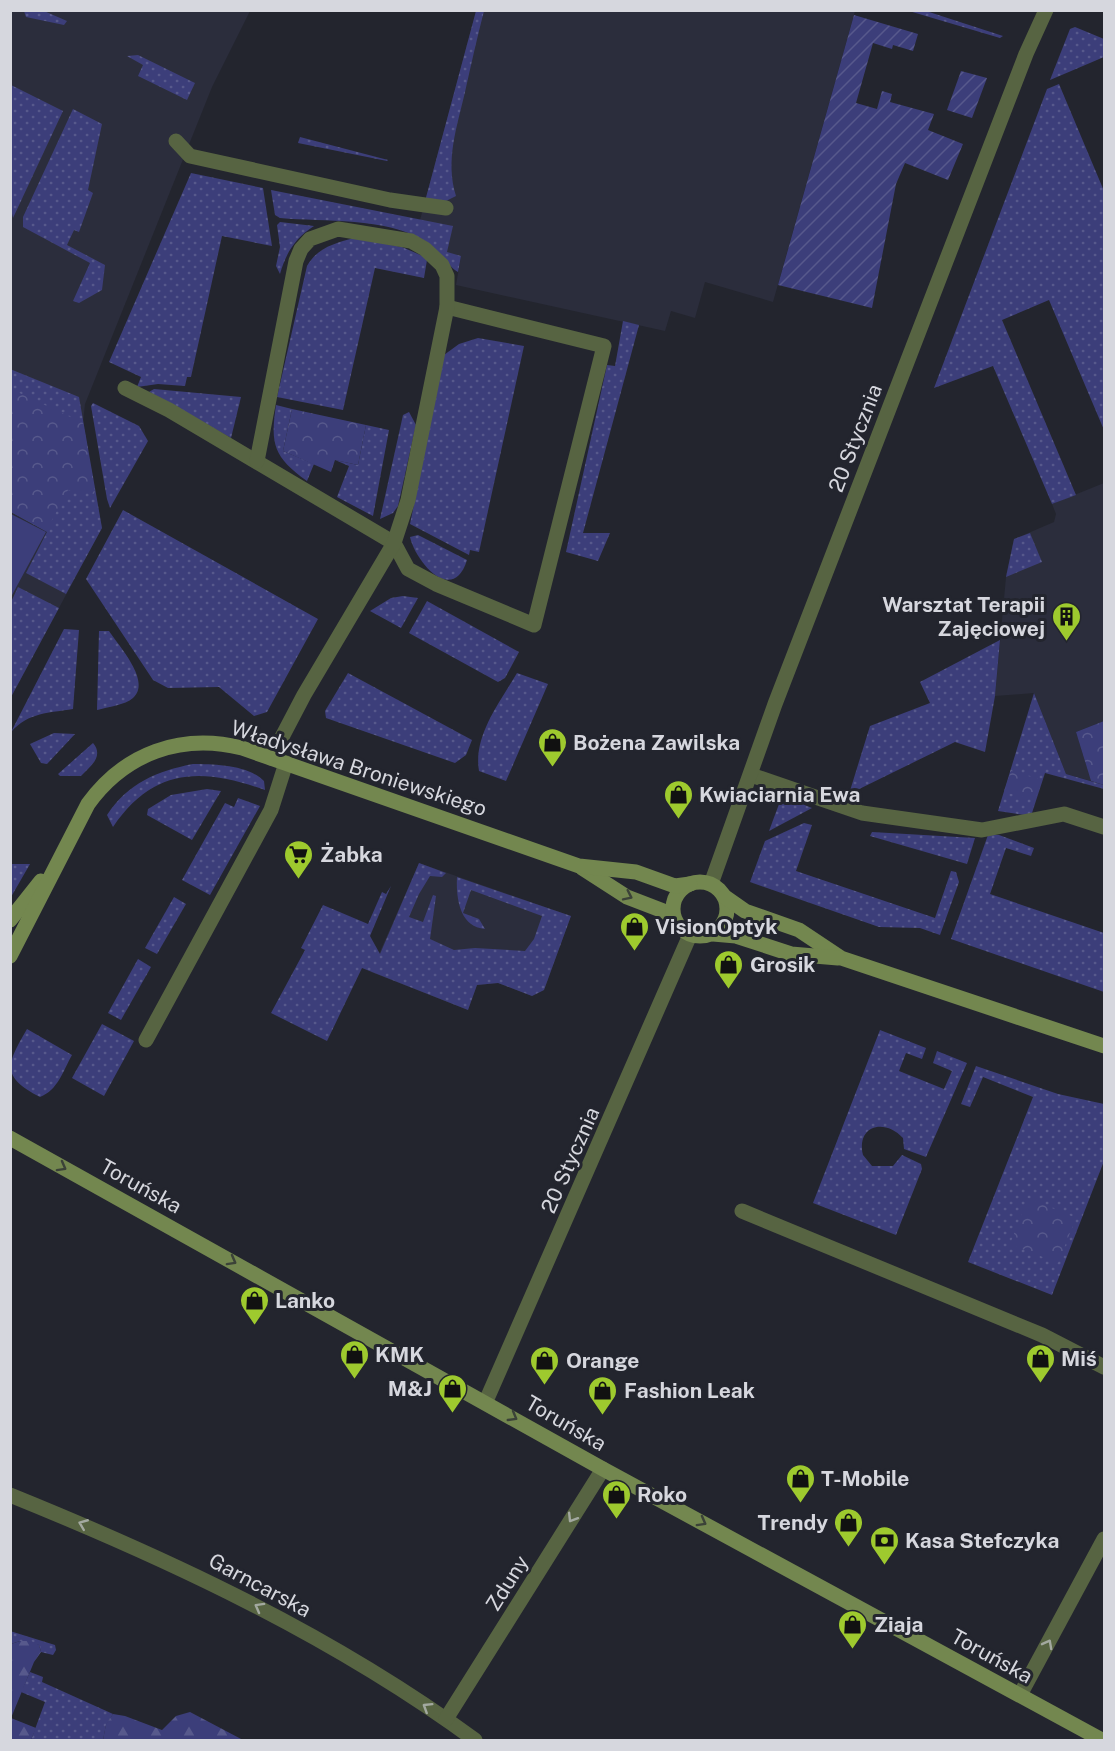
<svg xmlns="http://www.w3.org/2000/svg" width="1115" height="1751" font-family="'Public Sans',sans-serif">
<style>
.built{fill:#2b2d3c}
.grass{fill:url(#grass-dots)}
.forest{fill:url(#forest-firs)}
.park{fill:url(#park-crowns)}
.garden{fill:url(#garden-furrows)}
.pitch{fill:#3c3e7a}
.lines{fill:none;stroke-linecap:round;stroke-linejoin:round}
.street{stroke:#576442;stroke-width:15}
.secondary{stroke:#73874f;stroke-width:15}
.oneway{stroke:#3b4238}
.oneway2{stroke:#a3a9a0}
.labels{text-anchor:middle;dominant-baseline:central;stroke-width:6;stroke-linejoin:round;paint-order:stroke}
.street-label{font-size:21px;fill:#d6d7de;stroke:#23252e}
.poi-label{font-size:21px;font-weight:bold;fill:#d6d7de;stroke:#23252e;text-anchor:start}
</style>
<defs>
<pattern id="grass-dots" width="8" height="8" patternUnits="userSpaceOnUse" patternTransform="scale(1.5)"><rect width="8" height="8" fill="#3c3e7a"/><path d="M2 2h.1M6 6h.1" fill="none" stroke="#57598c" stroke-width="1.8" stroke-linecap="round"/></pattern>
<pattern id="forest-firs" width="22" height="20" patternUnits="userSpaceOnUse" patternTransform="scale(1.5)"><rect width="22" height="20" fill="#3c3e7a"/><path d="M5 1l3.5 6h-7zM16 11l3.5 6h-7z" fill="#57598c"/></pattern>
<pattern id="park-crowns" width="20" height="18" patternUnits="userSpaceOnUse" patternTransform="scale(1.5)"><rect width="20" height="18" fill="#3c3e7a"/><path d="M2 6a3 3 0 1 1 6 0M12 15a3 3 0 1 1 6 0" fill="none" stroke="#57598c"/></pattern>
<pattern id="garden-furrows" width="10" height="10" patternUnits="userSpaceOnUse" patternTransform="scale(1.5)"><rect width="10" height="10" fill="#3c3e7a"/><path d="M-1 1l2-2M0 10L10 0M9 11l2-2" fill="none" stroke="#57598c"/></pattern>
</defs>
<rect width="100%" height="100%" fill="#23252e"/>
<g class="built">
<path d="M11,11H250L212,87L85,404L83,423L102,528L11,697Z"/>
<path d="M476,11H855L773,302L705,282L695,318L671,311L665,331L456,285L461,256L446,253L420,220Z"/>
<path d="M1104,483V721L1076,732L1091,781L1066,774L1034,693L995,696L1006,577L1014,539L1054,522L1056,514L1052,504Z"/>
<path d="M419,863L571,916L544,990L532,996L498,983L477,985L468,1010L371,972Z"/>
</g>
<g class="grass">
<path d="M24,11H44L67,21L64,25L26,17Z"/>
<path d="M476,11H484C477,38 471,65 465,92C457,127 445,160 456,196L436,206L424,205Z"/>
<path d="M909,11H926L1003,36L1000,38Z"/>
<path d="M1075,27L1104,39V57L1050,80L1070,29Z"/>
<path d="M138,55L195,83L187,100L138,76L143,65L127,56Z"/>
<path d="M1059,84L1104,191V430L1049,300L1002,320L1076,495L1052,504L993,366L934,388L1047,89Z"/>
<path d="M11,85L63,111L13,218L10,204Z"/>
<path d="M73,109L102,124L88,190L93,193L79,232L74,230L67,245L105,265L102,290L79,303L73,301L90,263L23,227V217Z"/>
<path d="M300,137L388,160L387,161L298,143Z"/>
<path d="M191,173L263,188L272,246L222,236L191,377H187L185,386L158,384L137,387L141,377L109,362Z"/>
<path d="M271,190L453,226L447,252L461,256L458,272C447,266 439,249 425,241C385,217 325,222 280,218L275,215Z"/>
<path d="M280,222L314,226C295,238 286,253 280,274L276,266L280,247L277,225Z"/>
<path d="M354,238L402,247L425,257L427,260L424,278L375,268L343,410L277,397L307,266C317,248 335,243 354,238Z"/>
<path d="M623,321L639,325L583,533H610L598,561L566,552L607,365L615,366Z"/>
<path d="M478,338L524,346L479,552L470,550L469,555L410,524L444,355L459,344Z"/>
<path d="M10,369L79,397L102,528L66,594L26,573L47,532L11,512Z"/>
<path d="M154,389L241,397L231,438L149,392Z"/>
<path d="M93,403L139,426L148,441L110,508L107,499L91,406Z"/>
<path d="M276,405L292,409L283,451L314,464L307,481C274,457 270,445 276,405Z"/>
<path d="M409,412L416,425L398,506L393,513L380,519L403,415Z"/>
<path d="M366,425L389,430L373,516L337,497L349,466L335,460L358,465Z"/>
<path d="M123,510L318,619L267,712L254,716L219,687L168,688L153,680L86,579Z"/>
<path d="M1030,533L1042,562L1006,577L1014,539Z"/>
<path d="M418,535L467,560C453,605 416,563 410,537Z"/>
<path d="M18,587L59,608L11,697V602Z"/>
<path d="M403,596L418,598L401,628L370,611L391,598Z"/>
<path d="M427,601L519,652L505,678L498,682L409,633Z"/>
<path d="M64,629L79,630L73,709C49,713 29,712 11,732Z"/>
<path d="M99,631H109C119,646 152,682 133,698C125,705 108,707 97,710Z"/>
<path d="M1000,640L995,696L985,752L955,742L849,794L870,726L930,703L920,682Z"/>
<path d="M348,673L472,740L466,755L455,763L326,718L325,711Z"/>
<path d="M517,673L548,684L506,781L479,771C473,736 500,702 517,673Z"/>
<path d="M1034,693L1066,774L1104,785V789L1045,773L1031,816L998,811Z"/>
<path d="M54,733L75,734L47,764L41,763L30,744Z"/>
<path d="M93,743C104,756 91,766 81,776H60L58,774Z"/>
<path d="M193,764C215,764 248,765 264,781L265,790C204,768 154,766 113,827L107,815C128,783 157,771 193,764Z"/>
<path d="M207,789L221,791L192,840L147,815L148,809L171,795Z"/>
<path d="M782,796L812,808L769,831Z"/>
<path d="M238,798L260,806L210,895L182,880L225,803L234,807Z"/>
<path d="M804,823L812,825L796,871L935,918L951,871L956,872L959,882L940,935L920,928L879,927L750,882L765,841Z"/>
<path d="M872,832L975,838L967,864L870,836Z"/>
<path d="M988,835H999L1034,848L1031,856L1006,848L990,894L1104,933V992L951,939Z"/>
<path d="M419,863L446,873L442,877L430,876L419,894L409,917L423,922L433,895L436,896L430,939L454,950L475,948L525,951L534,939L542,916L471,890L463,913L479,919L485,929C459,927 456,897 457,877L571,916L544,990L532,996L498,983L477,985L468,1010L362,968L327,1041L271,1013L305,950L301,948L323,905L368,924L382,892L386,894L391,886L370,936L380,954Z"/>
<path d="M11,864H30L11,897L10,864Z"/>
<path d="M174,897L186,904L157,954L145,948Z"/>
<path d="M138,959L151,967L121,1020L108,1013Z"/>
<path d="M102,1024L134,1041L104,1096L72,1078Z"/>
<path d="M27,1029L72,1055C63,1071 58,1090 40,1097C0,1076 7,1064 27,1029Z"/>
<path d="M880,1030L926,1048L922,1059L906,1053L899,1071L944,1089L952,1071L933,1063L937,1051L967,1063L926,1157L904,1149L903,1138C885,1118 856,1125 863,1155L872,1166H893L902,1155L921,1164L922,1169L896,1235L813,1203Z"/>
<path d="M976,1066L1058,1094L1104,1104V1161L1052,1295L968,1262L1033,1097L983,1077L970,1107L961,1104Z"/>
<path d="M10,1631L55,1645L56,1650L53,1655L41,1652L39,1645L20,1641L11,1644Z"/>
<path d="M30,1672L43,1677L42,1682L113,1714L106,1725L103,1740H31L45,1702L21,1692Z"/>
</g>
<g class="forest">
<path d="M20,1641H31L39,1645L41,1652L34,1662L11,1718L36,1728L31,1740H11V1644Z"/>
<path d="M190,1712L243,1740H103L106,1724L113,1714L125,1716L162,1730L176,1716Z"/>
</g>
<g class="park">
<path d="M11,389L83,423L95,494L68,490L46,531L11,512Z"/>
<path d="M292,409L366,425L358,465L335,460L331,472L283,451Z"/>
<path d="M1104,721V785L1091,781L1076,732Z"/>
<path d="M1011,771L1042,780L1035,800L1004,792Z"/>
<path d="M1028,1198L1076,1218L1058,1263L1010,1244Z"/>
</g>
<g class="garden">
<path d="M854,15L918,34L913,51L893,45L892,49L873,43L856,103L877,109L882,91L892,94L890,102L934,114L928,130L963,144L948,180L905,163L896,184L872,308L778,285Z"/>
<path d="M961,71L987,78L972,118L947,110Z"/>
</g>
<path class="pitch" d="M11,514L46,532L11,597Z"/>
<g class="lines">
<g class="street">
<path d="M176,141L190,156L390,200L446,208"/>
<path d="M125,388L169,410L394,543L408,569L436,584L534,625L604,346L447,307"/>
<path d="M257,461L296,261L301,249L310,239L338,229L411,241L425,249L442,265L447,276V307L408,500L394,543L304,695L271,758"/>
<path d="M751,775L862,813L982,830L1064,814L1104,827"/>
<path d="M711,884L775,704L1026,54L1046,10"/>
<path d="M146,1040L271,810L286,763"/>
<path d="M742,1211L1042,1335L1104,1367"/>
<path d="M486,1401L690,935"/>
<path d="M10,1495C173,1561 333,1636 475,1740"/>
<path d="M1020,1695L1104,1539"/>
<path d="M446,1719L603,1469"/>
</g>
<g class="secondary">
<path d="M582,868L627,897L666,912L676,923"/>
<circle cx="700" cy="909" r="27"/>
<path d="M725,897L745,911L799,930L841,958L1104,1046"/>
<path d="M10,920L41,881"/>
<path d="M713,934L736,936L791,954L838,958"/>
<path d="M10,956L88,804C125,753 181,733 242,748L579,866L636,872L675,886L690,884"/>
<path d="M10,1138L603,1469L1102,1740"/>
</g>
</g>
<defs><path id="oneway-chevron" d="M-2-3.5L2.5 0L-2 3.5" fill="none" stroke-width="1.6" stroke-linecap="round" stroke-linejoin="round" transform="scale(1.5)"/></defs>
<g class="oneway">
<use href="#oneway-chevron" transform="translate(628 896) rotate(26)"/>
<use href="#oneway-chevron" transform="translate(62 1167) rotate(29)"/>
<use href="#oneway-chevron" transform="translate(232 1261) rotate(29)"/>
<use href="#oneway-chevron" transform="translate(513 1417) rotate(30)"/>
<use href="#oneway-chevron" transform="translate(702 1522) rotate(29)"/>
</g>
<g class="oneway2">
<use href="#oneway-chevron" transform="translate(572 1518) rotate(122)"/>
<use href="#oneway-chevron" transform="translate(83 1524) rotate(-158)"/>
<use href="#oneway-chevron" transform="translate(259 1607) rotate(-151)"/>
<use href="#oneway-chevron" transform="translate(1048 1644) rotate(-62)"/>
<use href="#oneway-chevron" transform="translate(427 1707) rotate(-148)"/>
</g>
<defs>
<symbol id="building-pin" viewBox="-11 -11 22 30"><path d="M0 17L-7.5 6A9.5 9.5 0 1 1 7.5 6Z" fill="#9eca2e" stroke="#23252e"/><path d="M-4-6H4V6H1V3H-1V6H-4ZM-2.5-4.3h1.7v1.8h-1.7ZM.8-4.3h1.7v1.8H.8ZM-2.5-1h1.7V.8h-1.7ZM.8-1h1.7V.8H.8Z" fill="#111"/></symbol>
<symbol id="shop-pin" viewBox="-11 -11 22 30"><path d="M0 17L-7.5 6A9.5 9.5 0 1 1 7.5 6Z" fill="#9eca2e" stroke="#23252e"/><path d="M-5-2.5h2.3a2.7 3.5 0 0 1 5.4 0H5L5.5 6h-11ZM-1.5-2.5h3a1.5 2.3 0 0 0-3 0Z" fill="#111"/></symbol>
<symbol id="supermarket-pin" viewBox="-11 -11 22 30"><path d="M0 17L-7.5 6A9.5 9.5 0 1 1 7.5 6Z" fill="#9eca2e" stroke="#23252e"/><path d="M-6-5.5h2.5l.6 2H6L4.5 2H-2.5L-4.4-4H-6ZM-1.5 3.2a1.3 1.3 0 1 0 .1 0ZM3 3.2a1.3 1.3 0 1 0 .1 0Z" fill="#111"/></symbol>
<symbol id="bank-pin" viewBox="-11 -11 22 30"><path d="M0 17L-7.5 6A9.5 9.5 0 1 1 7.5 6Z" fill="#9eca2e" stroke="#23252e"/><path d="M-6-4H6V4H-6ZM0-2.3a2.3 2.3 0 1 0 0 4.6a2.3 2.3 0 1 0 0-4.6Z" fill="#111"/></symbol>
</defs>
<g fill-rule="evenodd">
<use href="#building-pin" x="1050" y="600" width="33" height="45"/>
<use href="#shop-pin" x="536" y="726" width="33" height="45"/>
<use href="#shop-pin" x="662" y="778" width="33" height="45"/>
<use href="#supermarket-pin" x="282" y="838" width="33" height="45"/>
<use href="#shop-pin" x="618" y="910" width="33" height="45"/>
<use href="#shop-pin" x="712" y="948" width="33" height="45"/>
<use href="#shop-pin" x="238" y="1284" width="33" height="45"/>
<use href="#shop-pin" x="338" y="1338" width="33" height="45"/>
<use href="#shop-pin" x="1024" y="1342" width="33" height="45"/>
<use href="#shop-pin" x="528" y="1344" width="33" height="45"/>
<use href="#shop-pin" x="436" y="1372" width="33" height="45"/>
<use href="#shop-pin" x="586" y="1374" width="33" height="45"/>
<use href="#shop-pin" x="784" y="1462" width="33" height="45"/>
<use href="#shop-pin" x="600" y="1478" width="33" height="45"/>
<use href="#shop-pin" x="832" y="1506" width="33" height="45"/>
<use href="#bank-pin" x="868" y="1524" width="33" height="45"/>
<use href="#shop-pin" x="836" y="1608" width="33" height="45"/>
</g>
<g class="labels">
<g class="street-label">
<text transform="translate(855 438) rotate(-69)">20 Stycznia</text>
<text transform="translate(359 768) rotate(18)">Władysława Broniewskiego</text>
<text transform="translate(570 1160) rotate(-66)">20 Stycznia</text>
<text transform="translate(141 1186) rotate(29)">Toruńska</text>
<text transform="translate(566 1423) rotate(30)">Toruńska</text>
<text transform="translate(507 1583) rotate(-58)">Zduny</text>
<text transform="translate(260 1585) rotate(28)">Garncarska</text>
<text transform="translate(992 1656) rotate(29)">Toruńska</text>
</g>
<g class="poi-label">
<text x="1045" y="604" text-anchor="end">Warsztat Terapii<tspan x="1045" dy="24">Zajęciowej</tspan></text>
<text x="573" y="742">Bożena Zawilska</text>
<text x="699" y="794">Kwiaciarnia Ewa</text>
<text x="320" y="854">Żabka</text>
<text x="655" y="926">VisionOptyk</text>
<text x="750" y="964">Grosik</text>
<text x="275" y="1300">Lanko</text>
<text x="375" y="1354">KMK</text>
<text x="1061" y="1358">Miś</text>
<text x="566" y="1360">Orange</text>
<text x="432" y="1388" text-anchor="end">M&amp;J</text>
<text x="624" y="1390">Fashion Leak</text>
<text x="821" y="1478">T-Mobile</text>
<text x="637" y="1494">Roko</text>
<text x="828" y="1522" text-anchor="end">Trendy</text>
<text x="905" y="1540">Kasa Stefczyka</text>
<text x="874" y="1624">Ziaja</text>
</g>
</g>
<rect width="1115" height="1751" fill="none" stroke="#d6d7de" stroke-width="24"/>
</svg>
